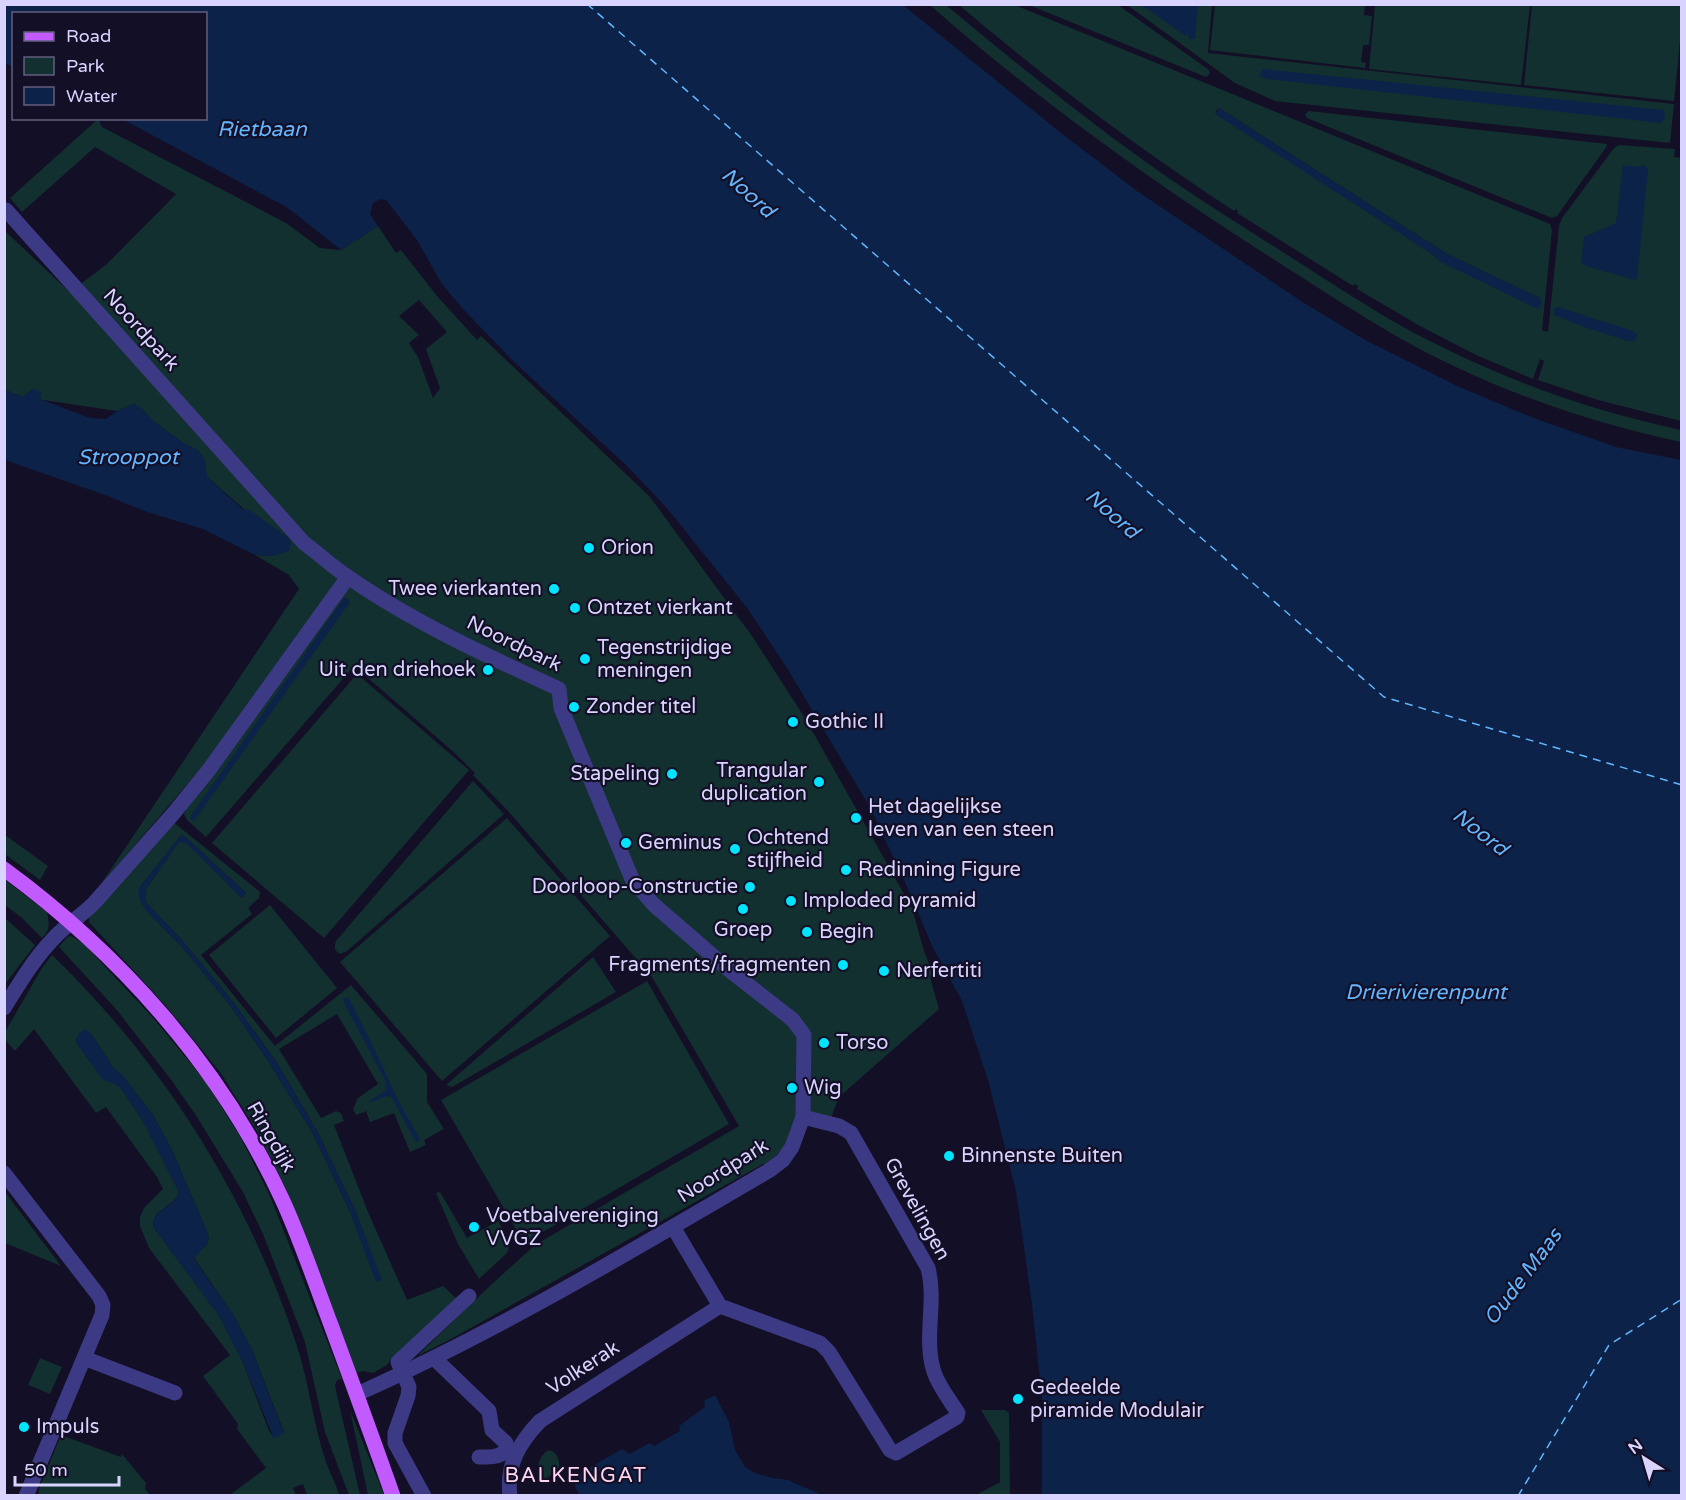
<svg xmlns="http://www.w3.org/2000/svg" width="1686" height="1500" font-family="'Varela Round',sans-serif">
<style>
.green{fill:#12302f;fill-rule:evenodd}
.water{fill:#0c2248}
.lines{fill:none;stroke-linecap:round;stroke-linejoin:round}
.ferry{stroke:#62b6ff;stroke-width:1.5;stroke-dasharray:8 6;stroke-linecap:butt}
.minor{stroke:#3d3a85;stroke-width:15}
.major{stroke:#c25bff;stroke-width:15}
.poi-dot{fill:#00e5ff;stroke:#130f26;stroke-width:2}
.labels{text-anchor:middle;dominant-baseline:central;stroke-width:4.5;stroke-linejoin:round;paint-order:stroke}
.street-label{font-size:20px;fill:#d9d4ff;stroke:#130f26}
.poi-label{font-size:20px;fill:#d9d4ff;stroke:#130f26;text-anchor:start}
.water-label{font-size:21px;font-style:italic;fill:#62b6ff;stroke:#130f26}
.neighbourhood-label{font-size:21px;letter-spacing:1.5px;fill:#ffd6f0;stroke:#130f26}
</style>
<rect width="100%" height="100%" fill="#130f26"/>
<g class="green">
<path d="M930,5H946C1011,59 1077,113 1146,162C1189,193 1234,221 1278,249C1332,283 1385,320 1442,347C1518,385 1598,412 1681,430V442C1588,422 1498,391 1414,346C1360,316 1308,281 1256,248C1141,174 1032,95 930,5Z"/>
<path d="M959,5H1015L1550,224L1552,230L1542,330L1548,332L1559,226L1562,218L1614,148L1619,145L1675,149L1674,157L1682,158L1681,421L1598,400L1538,380L1544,361L1540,359L1533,379L1476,355L1420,326L1357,289L1358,286L1354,284L1353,286L1237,213L1238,211L1236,209L1234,211C1138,148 1046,79 959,5ZM1219,108L1447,254L1540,298L1441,262L1432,254L1215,112Z"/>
<path d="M1029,5H1118L1209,70L1210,73L1206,77Z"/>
<path d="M1127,5H1212L1208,53L1674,104L1670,143L1275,101L1235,83Z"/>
<path d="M1215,5H1365L1364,15L1372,16L1369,45H1363L1361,62L1366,63L1365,68L1210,50Z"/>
<path d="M1375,5H1530L1521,85L1369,69Z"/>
<path d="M1532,5H1681V31L1674,101L1524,85Z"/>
<path d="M1308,111L1607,144V146L1557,216L1552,218L1307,118L1305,115Z"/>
<path d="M98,119L102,127L286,223L320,248L341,250L378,226L396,253L401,250L437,296L477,340L481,336L650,497L752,636L805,718L912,908L924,951L933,974L930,977L939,1009L839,1097L831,1118L819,1115L765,1166L763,1164L451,1339L417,1356L492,1284L535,1245L739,1126L652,977L508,811L473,775L475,773L456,754L354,666L206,837L187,820L184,814C194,791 214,779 224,758L202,767L99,887L299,589L289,575L255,555L273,556L245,510L207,477L204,458L197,450L182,442L154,422L142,409L134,404L117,411L23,397L5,390L4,230L78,300V286L107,264L176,194L95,147L22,212L10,198ZM419,300L447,332L426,349L440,388L433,398L418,357L409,343L419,335L399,316Z"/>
<path d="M357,674L469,770L324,938L212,843Z"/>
<path d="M473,781L504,814L347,951L340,954C334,950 334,948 336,941Z"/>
<path d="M507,818L610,936L442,1081L340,962Z"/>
<path d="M172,821L260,892L259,898L248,908L252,914L201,955L275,1046L351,985L427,1074V1102L444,1129L424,1140L426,1145L410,1152L394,1113L370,1122L366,1111L356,1115L353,1109L358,1098L378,1084L337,1014L279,1049L321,1118L336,1111L341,1113L344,1121L334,1125L368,1212L407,1300L443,1286L457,1299L406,1345L390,1360L387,1365L373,1373L363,1371L355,1373L286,1189L256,1129L220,1072L167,1007L89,922V917ZM182,834L246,893L242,898L186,842L178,843L146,889L145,901L186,945L233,1002L277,1063L317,1131L356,1212L381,1280L376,1281L351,1214L312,1132L272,1067L230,1005L183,948L146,910L140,887Z"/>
<path d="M5,835L48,866L40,880L5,854Z"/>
<path d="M4,879L47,912C49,923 51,930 42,938L22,918L5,905Z"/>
<path d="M270,905L337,988L276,1038L209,955Z"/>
<path d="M5,918L35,945L5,984L4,918Z"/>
<path d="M71,936L83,943L154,1019L206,1082L241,1138L270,1196L342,1379L337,1380L335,1386L360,1495H349L325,1432L305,1342L263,1234L243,1192L197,1117L172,1081L116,1009L59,947L67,937Z"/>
<path d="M52,955C163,1062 248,1197 296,1343C309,1382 313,1423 326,1462C330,1473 336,1484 339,1495H307L303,1484L293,1488L296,1495H230L266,1468L237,1429L238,1424L203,1376L230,1355L149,1248L140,1226V1217L144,1208L163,1189L157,1177L106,1107L96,1113L34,1029L15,1051L5,1040V1032L42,968ZM92,1035L114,1069L122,1075L153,1115L173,1152L209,1237L207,1244L194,1258L234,1316L252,1350L284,1432L274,1438L269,1431L242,1360L218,1314L154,1228C149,1209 175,1208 179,1192L143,1121L124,1093L118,1085L103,1079L76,1042V1039Z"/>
<path d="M593,957L616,992L452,1087L446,1085Z"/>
<path d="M647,981L729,1124L524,1243L441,1100Z"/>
<path d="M4,1192H5L61,1266L5,1243Z"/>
<path d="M440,1192L467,1238L498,1221C503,1231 513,1242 507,1253L479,1279L458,1244L436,1193Z"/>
<path d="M40,1358L62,1367L50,1394L28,1385Z"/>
<path d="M350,1410L384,1495H368Z"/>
<path d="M981,1410H1005L1009,1413L1010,1495H976L1000,1482V1442Z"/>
<path d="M61,1435L121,1457L122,1454L146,1483L145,1489L150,1495H38L40,1486Z"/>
<path d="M548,1450C557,1451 560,1460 559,1468L547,1478H541C536,1466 538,1458 548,1450Z"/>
</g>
<g class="water">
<path d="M4,5H903L1061,133L1137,191L1304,303L1367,341L1455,385L1531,417L1616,447L1681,460V1495H1042V1399L1032,1304L1016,1191L988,1080L962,1001L933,948L907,887L871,809L787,668L748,609L666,507L627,466L512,360L462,308L442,284L417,240L387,201L381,199L373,203L370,214L378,226L341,250L288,208L124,120L96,119L206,118V14H14L13,67L5,63Z"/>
<path d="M1142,5H1198L1195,39H1189L1188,33L1185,36Z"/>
<path d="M1262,69L1663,110L1665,113L1664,120L1661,123L1267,79L1259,76Z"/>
<path d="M1219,108L1447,254L1540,298L1542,304L1538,309L1441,262L1432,254L1215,114Z"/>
<path d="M1623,165L1635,167L1644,165L1648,169L1637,278L1635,280L1583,265L1581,262L1584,237L1616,223Z"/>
<path d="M1558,307L1633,331L1637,334L1635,341H1628L1587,328L1554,315V308Z"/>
<path d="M32,389L42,392L40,399L90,418L106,419L117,411L134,404L142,409L154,422L182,442L197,450L204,458L207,477L241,508L245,510L248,509L289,538L291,545L289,551L273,556L255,555L203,529L147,512L105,495L5,460V390L23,397Z"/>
<path d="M344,598H347L350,602L194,821L192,820L190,817Z"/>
<path d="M182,834L246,893L242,898L186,843H178L146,889L145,901L186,945L233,1002L277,1063L317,1131L356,1212L382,1280L376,1282L351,1214L312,1132L272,1067L230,1005L183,948L146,910L141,903L138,891L140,887Z"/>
<path d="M345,997H348C365,1029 380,1061 395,1094C402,1109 412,1124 420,1139L418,1142L415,1141L392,1098L387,1096L369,1103L368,1102L385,1091L386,1082L343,1001Z"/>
<path d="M85,1029L92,1035L114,1069L122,1075L153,1115L173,1152L209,1237L207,1244L194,1259L234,1316L252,1350L284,1433L274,1439L242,1360L218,1314L154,1228C149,1209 176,1208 179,1192L143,1121L124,1093L118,1085L103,1080L76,1042L78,1034Z"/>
<path d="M715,1395L729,1422L735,1450L745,1467L755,1473L773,1478L788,1480L822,1495H579L572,1478L622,1449L629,1454L650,1443L654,1446L680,1431L679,1426L705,1407L704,1401Z"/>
</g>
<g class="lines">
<g class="ferry">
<path d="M587,4L1384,697L1682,785"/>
<path d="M1518,1496L1609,1345L1682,1299"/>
</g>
<g class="minor">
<path d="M6,210L304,543C319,554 333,567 348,577C413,622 487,656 559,689L561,708L632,879L653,904L728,969L793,1020L804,1035L803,1117L792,1147L783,1160L770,1170C635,1249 500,1330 357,1394"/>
<path d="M4,1008C19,984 33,960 53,939C65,925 82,916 95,902L173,814L208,771L348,577"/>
<path d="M4,1173L99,1296L103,1305L102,1315L26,1496"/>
<path d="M673,1227L720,1306L820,1343L829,1352L890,1450L896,1453L901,1450L957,1417L958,1413C950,1400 939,1387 934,1372C923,1338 937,1302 928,1268L851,1133L839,1126L803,1117"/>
<path d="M84,1358L175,1393"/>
<path d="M435,1359L489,1411L492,1430L506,1443V1451C497,1458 489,1457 479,1457"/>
<path d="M424,1496L395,1443V1433L408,1396L409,1387L398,1362L469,1296"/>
<path d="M510,1496C506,1465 519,1443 540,1421L720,1306"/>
</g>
<path class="major" d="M4,869C120,954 221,1067 282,1199C301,1240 315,1283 331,1325C352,1382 373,1439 393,1496"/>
</g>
<g class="poi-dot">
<circle cx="589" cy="548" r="6"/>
<circle cx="554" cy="589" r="6"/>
<circle cx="575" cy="608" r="6"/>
<circle cx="585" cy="659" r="6"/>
<circle cx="488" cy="670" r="6"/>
<circle cx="574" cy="707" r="6"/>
<circle cx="793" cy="722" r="6"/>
<circle cx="672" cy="774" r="6"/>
<circle cx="819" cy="782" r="6"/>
<circle cx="856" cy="818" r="6"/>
<circle cx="626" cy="843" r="6"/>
<circle cx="735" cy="849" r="6"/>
<circle cx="846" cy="870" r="6"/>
<circle cx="750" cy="887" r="6"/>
<circle cx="791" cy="901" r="6"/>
<circle cx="743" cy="909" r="6"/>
<circle cx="807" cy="932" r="6"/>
<circle cx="843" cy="965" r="6"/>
<circle cx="884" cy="971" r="6"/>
<circle cx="824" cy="1043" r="6"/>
<circle cx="792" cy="1088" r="6"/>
<circle cx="949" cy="1156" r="6"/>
<circle cx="474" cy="1227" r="6"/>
<circle cx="1018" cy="1399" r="6"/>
<circle cx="24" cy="1427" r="6"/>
</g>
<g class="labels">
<g class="street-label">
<text transform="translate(141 330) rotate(48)">Noordpark</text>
<text transform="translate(514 644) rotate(26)">Noordpark</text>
<text transform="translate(271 1137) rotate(60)">Ringdijk</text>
<text transform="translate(723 1171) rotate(-32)">Noordpark</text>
<text transform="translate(917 1209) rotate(61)">Grevelingen</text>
<text transform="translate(583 1368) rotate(-33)">Volkerak</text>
</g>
<g class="poi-label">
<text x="601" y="548">Orion</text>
<text x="542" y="589" text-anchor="end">Twee vierkanten</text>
<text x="587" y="608">Ontzet vierkant</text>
<text x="597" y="648">Tegenstrijdige<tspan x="597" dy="23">meningen</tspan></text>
<text x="476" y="670" text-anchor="end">Uit den driehoek</text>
<text x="586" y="707">Zonder titel</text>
<text x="805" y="722">Gothic II</text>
<text x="807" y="771" text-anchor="end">Trangular<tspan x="807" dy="23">duplication</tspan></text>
<text x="660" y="774" text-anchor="end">Stapeling</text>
<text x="868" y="807">Het dagelijkse<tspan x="868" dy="23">leven van een steen</tspan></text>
<text x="747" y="838">Ochtend<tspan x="747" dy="23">stijfheid</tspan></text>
<text x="638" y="843">Geminus</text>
<text x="858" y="870">Redinning Figure</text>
<text x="738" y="887" text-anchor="end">Doorloop-Constructie</text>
<text x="803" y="901">Imploded pyramid</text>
<text x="743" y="930" text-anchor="middle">Groep</text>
<text x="819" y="932">Begin</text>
<text x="831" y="965" text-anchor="end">Fragments/fragmenten</text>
<text x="896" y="971">Nerfertiti</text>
<text x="836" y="1043">Torso</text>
<text x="804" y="1088">Wig</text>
<text x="961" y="1156">Binnenste Buiten</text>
<text x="486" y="1216">Voetbalvereniging<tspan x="486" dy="23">VVGZ</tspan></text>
<text x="1030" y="1388">Gedeelde<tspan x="1030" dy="23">piramide Modulair</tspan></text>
<text x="36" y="1427">Impuls</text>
</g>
<g class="water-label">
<text x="262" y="129">Rietbaan</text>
<text transform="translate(748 193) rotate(42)">Noord</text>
<text x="128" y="457">Strooppot</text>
<text transform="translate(1112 514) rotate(41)">Noord</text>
<text transform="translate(1480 832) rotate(38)">Noord</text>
<text x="1426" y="992">Drierivierenpunt</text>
<text transform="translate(1523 1277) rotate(-53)">Oude Maas</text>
</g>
<g class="neighbourhood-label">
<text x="576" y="1475">BALKENGAT</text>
</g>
</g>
<rect width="1686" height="1500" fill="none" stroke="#d9d4ff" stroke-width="12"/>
<rect x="12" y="12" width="195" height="108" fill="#130f26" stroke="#625e7d" stroke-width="1.5"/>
<rect x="24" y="32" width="30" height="9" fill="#c25bff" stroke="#625e7d" stroke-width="1.5"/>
<text x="66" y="42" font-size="18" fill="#d9d4ff">Road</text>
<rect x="24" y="57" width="30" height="18" fill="#12302f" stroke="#625e7d" stroke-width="1.5"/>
<text x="66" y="72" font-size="18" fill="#d9d4ff">Park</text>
<rect x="24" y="87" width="30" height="18" fill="#0c2248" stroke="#625e7d" stroke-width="1.5"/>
<text x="66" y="102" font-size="18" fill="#d9d4ff">Water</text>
<g transform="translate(1644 1458) rotate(323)" stroke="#130f26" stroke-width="4.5" paint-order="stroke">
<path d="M0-4.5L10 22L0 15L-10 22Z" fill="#d9d4ff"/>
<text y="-9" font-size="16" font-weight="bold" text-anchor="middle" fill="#d9d4ff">N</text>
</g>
<path d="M15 1476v9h104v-9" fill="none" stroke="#d9d4ff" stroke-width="3"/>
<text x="24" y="1476" font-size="18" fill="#d9d4ff" stroke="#130f26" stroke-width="4.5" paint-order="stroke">50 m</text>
</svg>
